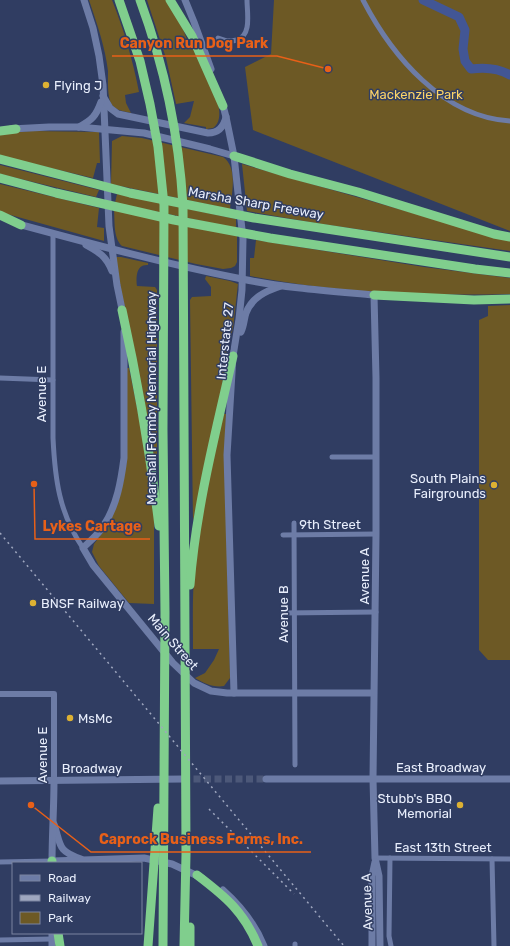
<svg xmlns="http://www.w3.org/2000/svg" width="510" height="946" font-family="Rubik,sans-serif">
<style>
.green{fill:#6d5925}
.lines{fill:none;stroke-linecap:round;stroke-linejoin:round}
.river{stroke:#425695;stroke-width:9}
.secondary-tunnel{stroke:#4c5879;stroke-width:7;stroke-dasharray:7 3.5;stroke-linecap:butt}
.minor{stroke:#6d7ca6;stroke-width:5}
.tertiary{stroke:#6d7ca6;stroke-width:6}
.secondary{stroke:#6d7ca6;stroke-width:7}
.motorway{stroke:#80ce8d;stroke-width:9}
.rail{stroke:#9fa7bf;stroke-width:1.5;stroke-dasharray:2 4;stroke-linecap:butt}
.poi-dot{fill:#ddb133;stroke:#303d62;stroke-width:1.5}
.labels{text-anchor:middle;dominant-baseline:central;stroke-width:3;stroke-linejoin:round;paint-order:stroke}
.poi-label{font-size:13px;fill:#e8eefc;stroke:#303d62;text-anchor:start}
.park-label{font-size:13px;fill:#fdd467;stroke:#303d62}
.street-label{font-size:13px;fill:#e8eefc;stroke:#303d62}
.leader{fill:none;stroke:#e86018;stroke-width:1.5}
.callout-dot{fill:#e86018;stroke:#303d62;stroke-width:1.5}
.callout-label{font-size:14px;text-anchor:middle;font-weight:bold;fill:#e86018;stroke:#303d62;stroke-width:3;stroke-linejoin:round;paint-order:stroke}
</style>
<rect width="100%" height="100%" fill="#303d62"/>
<g class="green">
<path d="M89,0H112C124,30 133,61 139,92L125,95L126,103L131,113C124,111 117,111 112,105C107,98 108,80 108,71C105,46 97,24 89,0Z"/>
<path d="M147,0H167L183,29L188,42H190C198,58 234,115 213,128L206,129V127L184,123L190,117L194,101L176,104L166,58Z"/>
<path d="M274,0H510V231L253,130L245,67L271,54Z"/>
<path d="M32,131L99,132L100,163H97L93,178L0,156V133Z"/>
<path d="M122,136L142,138L223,157C238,167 232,194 230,209L111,184L112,141Z"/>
<path d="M242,164L510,241V251L315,223L247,211Z"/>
<path d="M0,165L99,190L96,197L0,174Z"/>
<path d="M0,184L99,208L97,227L104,228V241L0,212Z"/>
<path d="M117,194L236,219V228L115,203Z"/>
<path d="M114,210L237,236V262L235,266L231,268L223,269L196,264L122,246C113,238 115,221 114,210Z"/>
<path d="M256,240L424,267L510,278V294C424,296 335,293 250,276V258H254Z"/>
<path d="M116,257H121L148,263V265C136,264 136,277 137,286L155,287L157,290V467L154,466L137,364L121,290Z"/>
<path d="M206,276L230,281L238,284L233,328L228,348L222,386L193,521L190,300L192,297L211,296V287L205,279Z"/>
<path d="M510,305V660H488L479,650V320L488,316V306Z"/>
<path d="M126,368H129L145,447L154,514V604L129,603L99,566L92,552L94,544L106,528L123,483L127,460Z"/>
<path d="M224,414H226L225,462L230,678L224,686C214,688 203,683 195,678L205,673L214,660L219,649H193C193,621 192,594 195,567C200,515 210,463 224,414Z"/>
</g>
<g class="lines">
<path class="river" d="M423,0L459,17L465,30L463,49L465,61L471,69C485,67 498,68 510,75"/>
<path class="secondary-tunnel" d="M183,779H266"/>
<g class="minor">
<path d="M363,0C392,56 443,117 510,121"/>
<path d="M218,38C225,41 230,42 237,40C252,35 247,13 247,0"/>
<path d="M53,234V438C55,479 59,513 83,548"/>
<path d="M0,378L53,380"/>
<path d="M332,457H376"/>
<path d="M294,523L295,765"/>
<path d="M283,535L376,534"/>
<path d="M283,613L376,612"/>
<path d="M375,858L510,859"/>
<path d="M390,858L389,936L391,946"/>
<path d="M492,859L494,946"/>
<path d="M0,862L52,861"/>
<path d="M0,940L52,939"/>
<path d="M295,944V946"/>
</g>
<path class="tertiary" d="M0,694H54V780"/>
<g class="secondary">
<path d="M84,0L93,28L99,56L103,85L109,226L117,285L123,314"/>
<path d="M185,0L194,22L211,69"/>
<path d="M103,96L110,108L118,114L208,133C219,133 224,126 226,117"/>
<path d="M222,102L226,117L234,156L243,239L242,290L239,319L233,356L227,455L234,693"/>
<path d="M79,127C92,120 96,116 101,102"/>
<path d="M11,129L49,127H79L144,133L210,149L234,156"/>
<path d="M18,224C92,244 166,264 242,279C285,288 330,291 374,295L376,378V534L373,779L375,858L379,876L380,946"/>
<path d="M86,245C99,252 106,256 112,271"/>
<path d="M124,332V458C121,481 117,505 104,525C99,534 90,541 83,548L93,565L173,663L194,683L211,691L227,693H373"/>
<path d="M241,332C244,326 244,319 246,313C252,297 266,291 281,286"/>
<path d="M266,779H510"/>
<path d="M0,781L183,779"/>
<path d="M54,824C61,845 57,851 81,859"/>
<path d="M52,861L144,858L172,864L202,878"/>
<path d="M52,863C52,835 54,808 54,780"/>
<path d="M223,890C241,906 255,924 264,946"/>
<path d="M52,933V946"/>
<path d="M372,946V876L375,862"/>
</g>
<g class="motorway">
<path d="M119,0L140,61L150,104L158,147L164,205L163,430L165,613L163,946"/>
<path d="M140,0C164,65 179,136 183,206L186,854L184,946"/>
<path d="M170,0L192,36L223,106"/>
<path d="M0,131L16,129"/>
<path d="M234,156L290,174L358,192L494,234L510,237"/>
<path d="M0,159L130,193L254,218L510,257"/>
<path d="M0,178L56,193L174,220L270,238L475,269L510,273"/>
<path d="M0,215L21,225"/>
<path d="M374,295L474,300L510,299"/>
<path d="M122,310C138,382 150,453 159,526"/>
<path d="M190,585C196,507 216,431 233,356"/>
<path d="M52,861V863"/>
<path d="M197,875C226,897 244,912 258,946"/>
<path d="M190,927V946"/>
<path d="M58,933L60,946"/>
<path d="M148,946L158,808"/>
</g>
<g class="rail">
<path d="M0,533L344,946"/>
<path d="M209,809L294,894"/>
</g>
</g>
<g class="poi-dot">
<circle cx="46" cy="85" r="4"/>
<circle cx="494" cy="485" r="4"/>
<circle cx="33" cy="603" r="4"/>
<circle cx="70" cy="718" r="4"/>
<circle cx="460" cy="805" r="4"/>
</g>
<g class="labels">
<g class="poi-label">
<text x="54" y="85">Flying J</text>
<text x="486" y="478" text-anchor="end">South Plains<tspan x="486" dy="15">Fairgrounds</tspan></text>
<text x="41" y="603">BNSF Railway</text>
<text x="78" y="718">MsMc</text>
<text x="452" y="798" text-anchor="end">Stubb's BBQ<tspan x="452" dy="15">Memorial</tspan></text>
</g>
<g class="park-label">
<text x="416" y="94">Mackenzie Park</text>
</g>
<g class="street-label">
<text transform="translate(256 203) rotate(10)">Marsha Sharp Freeway</text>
<text transform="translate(225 341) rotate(-84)">Interstate 27</text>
<text transform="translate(41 394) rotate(-90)">Avenue E</text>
<text transform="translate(151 398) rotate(-90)">Marshall Formby Memorial Highway</text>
<text x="330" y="524">9th Street</text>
<text transform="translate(364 576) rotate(-90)">Avenue A</text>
<text transform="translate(283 614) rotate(-90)">Avenue B</text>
<text transform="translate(173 642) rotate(49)">Main Street</text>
<text transform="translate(42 755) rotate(-90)">Avenue E</text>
<text x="441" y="767">East Broadway</text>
<text x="92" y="768">Broadway</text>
<text x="443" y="847">East 13th Street</text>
<text transform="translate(367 902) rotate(-92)">Avenue A</text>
</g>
</g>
<path class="leader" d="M328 69L277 56H112M34 484L35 539H150M31 805L91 852H311"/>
<g class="callout-dot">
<circle cx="328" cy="69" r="4"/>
<circle cx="34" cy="484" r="4"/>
<circle cx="31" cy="805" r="4"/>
</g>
<g class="callout-label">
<text x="194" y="48">Canyon Run Dog Park</text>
<text x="92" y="531">Lykes Cartage</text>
<text x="201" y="844">Caprock Business Forms, Inc.</text>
</g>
<rect x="12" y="862" width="130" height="72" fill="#303d62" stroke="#7a84a0"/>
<rect x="20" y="875" width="20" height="6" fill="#6d7ca6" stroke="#7a84a0"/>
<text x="48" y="882" font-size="12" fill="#e8eefc">Road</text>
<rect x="20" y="895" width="20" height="6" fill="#9fa7bf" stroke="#7a84a0"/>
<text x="48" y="902" font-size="12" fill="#e8eefc">Railway</text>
<rect x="20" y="912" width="20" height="12" fill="#6d5925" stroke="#7a84a0"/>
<text x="48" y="922" font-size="12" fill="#e8eefc">Park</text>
</svg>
